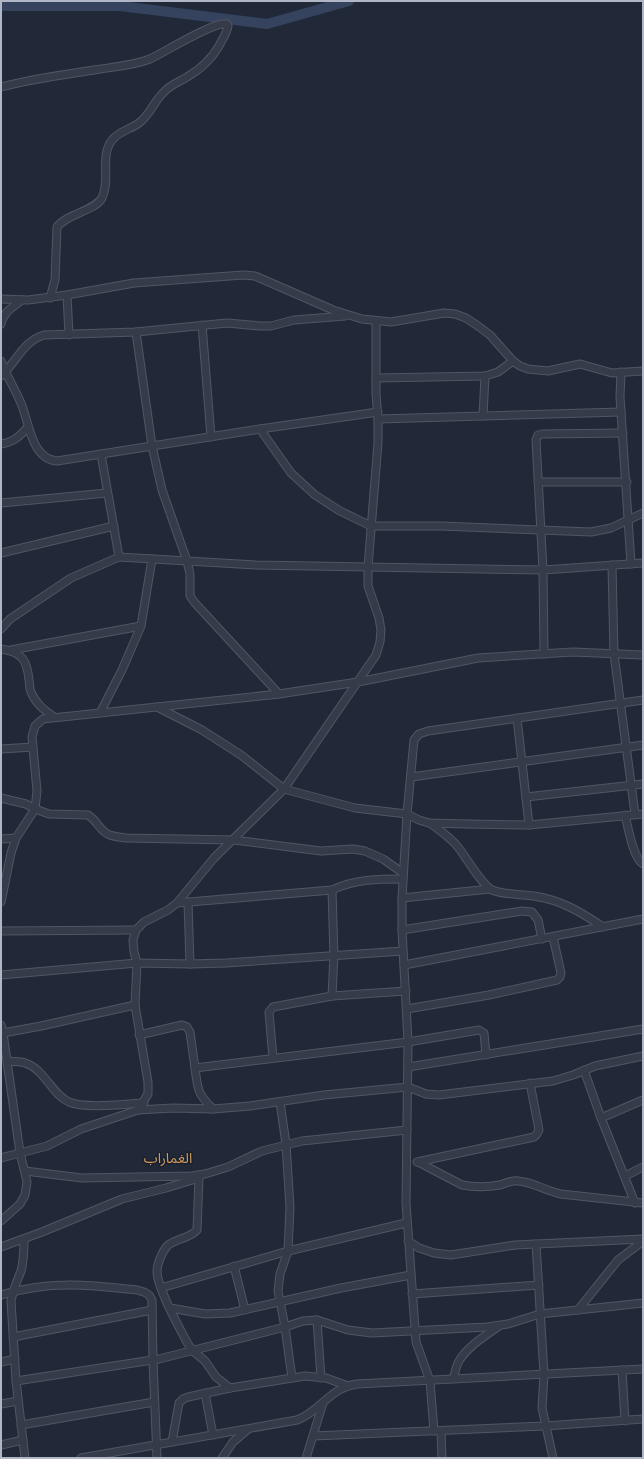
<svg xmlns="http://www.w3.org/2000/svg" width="644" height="1459" font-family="'Roboto Condensed','Noto Sans Arabic',sans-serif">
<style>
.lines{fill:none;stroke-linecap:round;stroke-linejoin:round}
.river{stroke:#35435f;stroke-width:10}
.minor-casing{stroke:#505664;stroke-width:9}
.minor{stroke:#353b49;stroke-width:7}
.labels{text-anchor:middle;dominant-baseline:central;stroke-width:3;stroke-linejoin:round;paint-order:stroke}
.quarter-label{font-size:14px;fill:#d19b5f;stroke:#1a202d}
</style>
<rect width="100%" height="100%" fill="#212938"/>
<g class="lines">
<path class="river" d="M1,6H120L267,24L349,1"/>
<defs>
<g id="minor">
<path d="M1,87C31,79 62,75 94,70C112,67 132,66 150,59C165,52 214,21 227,24L228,26C227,33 222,40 219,46C211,60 201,69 187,77C179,82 170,85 164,92C154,101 150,115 139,123C131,129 120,131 113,139C99,154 111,180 102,198C95,211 68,213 57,227L55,280L50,298"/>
<path d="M67,295L69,335"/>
<path d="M1,299L28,300L67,295L134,283L243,275L255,276L333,310L362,319L391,322L444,313L455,314L466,318L478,326L490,335L513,361L520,366L528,369L548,371L580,364L612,373L643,371"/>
<path d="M1,324C3,312 13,307 22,300"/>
<path d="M202,325L211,437"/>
<path d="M136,332L152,446L162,490L187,561L190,574V596L195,603L279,694"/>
<path d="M1,361C6,375 14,387 20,401C29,419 30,459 57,461L260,429L378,412"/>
<path d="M621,372L620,397L631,564"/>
<path d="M1,376C16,363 23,341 44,335L136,332L227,323L260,326H271L294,320L345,316"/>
<path d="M376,378L485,376L498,372L513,361"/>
<path d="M483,416L485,376"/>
<path d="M378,419L621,412"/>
<path d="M260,429L291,473L315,495L340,511L371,526H441L591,532L611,528L643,513"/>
<path d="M1,444C14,442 20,436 28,427"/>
<path d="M101,454L119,557L256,565L543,570L643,563"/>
<path d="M538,482H627"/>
<path d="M1,503L107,493"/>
<path d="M1,553L114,526"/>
<path d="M612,565L614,654L635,814"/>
<path d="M1,629L10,619L71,578L119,557"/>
<path d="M1,649C22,652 27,660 29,680C30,684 29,688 31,692C36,704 44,710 54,717"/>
<path d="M11,650L141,626"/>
<path d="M544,654L543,570L536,440L538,435L542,434L623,433"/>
<path d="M157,707L202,730L241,755L284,789L355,808L407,814L419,820L429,823L467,824L529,825L643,814"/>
<path d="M100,713L122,670L141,626L152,559"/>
<path d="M517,718L529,825"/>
<path d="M1,749L33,747"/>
<path d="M411,777L643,745"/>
<path d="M526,797L643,784"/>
<path d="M1,798L26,804L35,809L49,814L88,815C97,820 100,832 110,835C115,837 121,837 126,838L234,840L321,851L353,849L365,851L383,859L403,873"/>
<path d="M625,815C628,827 633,858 643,864"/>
<path d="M430,823C439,830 450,837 458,847C466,857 481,884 492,890C504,895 520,894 534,896C561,900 581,912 603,927"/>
<path d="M1,839L16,838"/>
<path d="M332,890L334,956L332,996"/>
<path d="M402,898L490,889"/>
<path d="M1,902L11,853L16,838L35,809L37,791L32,737L35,726L43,719L279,694L358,682L478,658L573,652L643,655"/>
<path d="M188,902L190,964"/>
<path d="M177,903L332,890C355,879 378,879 403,879"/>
<path d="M402,930L522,911L532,912L538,920L542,939"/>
<path d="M1,931L136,930"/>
<path d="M404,965L643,919"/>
<path d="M1,975L137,963L190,964L226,963L403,951"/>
<path d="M407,1009L489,995L557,980L560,977L561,973L553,937"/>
<path d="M1,1025L3,1033L20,1153L27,1182L25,1195L20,1204L1,1221"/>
<path d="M3,1033L41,1026L135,1005"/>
<path d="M139,1035L182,1025L187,1027L190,1032L195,1068"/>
<path d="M273,1058L269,1012L273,1007L332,996L406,991"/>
<path d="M7,1061C12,1062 20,1061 25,1063C45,1069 51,1094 69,1102C86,1109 124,1104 144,1103"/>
<path d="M408,1067L643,1029"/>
<path d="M584,1070L601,1118L643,1100"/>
<path d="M280,1102L286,1144L290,1207L288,1251L280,1274L278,1291L285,1327L292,1378"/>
<path d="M213,1109C197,1093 198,1090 195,1068L408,1042L479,1030L484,1033L486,1055"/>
<path d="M138,1110L148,1094V1082L135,1005L137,963L134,952L133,940L136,930L144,922L168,910L177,903L214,858L284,789L376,655L380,642L381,630L379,618L368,586V567L378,443V419L376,394V321"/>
<path d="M601,1118L635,1203"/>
<path d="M1,1158L47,1146L81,1129L138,1110L173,1108L213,1109L250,1106L324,1095L408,1087L426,1094L439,1095L553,1081L573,1075L595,1066L643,1056"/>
<path d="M417,1162L534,1137L537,1134L539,1130L530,1083"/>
<path d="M418,1162L462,1185C473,1187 488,1187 500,1185C506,1183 512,1180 518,1181C533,1182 546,1191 561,1194L643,1203"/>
<path d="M25,1171L82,1178L191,1176L205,1174L228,1167L262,1151L302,1141L407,1130"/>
<path d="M625,1176L643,1167"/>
<path d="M199,1177L197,1230C189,1239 176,1238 167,1246C162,1252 157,1264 157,1272C158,1290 179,1327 188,1344L193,1351L205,1361L216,1377L230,1388"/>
<path d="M24,1239C24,1250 24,1260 21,1271C17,1281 13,1290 11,1301L16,1381L25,1458"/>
<path d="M408,1241L419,1248L434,1253L451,1255L515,1245L643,1239"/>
<path d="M536,1244L544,1374L542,1408L553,1458"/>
<path d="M1,1247L42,1232L122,1199L166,1188L199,1178"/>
<path d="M234,1266L245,1310"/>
<path d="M161,1288L288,1251L406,1223"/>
<path d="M412,1294L539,1285"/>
<path d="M1,1295C22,1289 44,1285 66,1285C89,1284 114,1288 137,1290L144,1292L149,1295L152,1300L153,1360L157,1458"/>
<path d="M170,1308L205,1314L230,1313L341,1288L411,1275"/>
<path d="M578,1310L618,1260L643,1241"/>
<path d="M317,1320L321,1378"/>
<path d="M13,1337L152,1310"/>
<path d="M1,1362L15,1359"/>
<path d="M622,1370L625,1421"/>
<path d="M453,1379C455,1373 456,1366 459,1361C468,1346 485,1336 499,1326"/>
<path d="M16,1381L159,1359L285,1327L303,1321L317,1320L348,1330L372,1333L487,1327L508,1324L540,1314L643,1303"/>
<path d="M205,1393L213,1435"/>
<path d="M1,1404L18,1401"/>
<path d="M21,1425L154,1402"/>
<path d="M434,1431L430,1381L416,1342L406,1203L408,1042L402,930V898L407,814L414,740L419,734L428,731L643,700"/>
<path d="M441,1431L442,1458"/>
<path d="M313,1436L545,1426L643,1419"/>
<path d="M172,1442L179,1403L183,1399L188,1397L230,1388L305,1376L326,1378L348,1386"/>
<path d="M1,1445L23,1440"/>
<path d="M81,1458L297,1420C321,1411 329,1388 357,1384L643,1369"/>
<path d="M222,1458L233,1442L247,1430"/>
<path d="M306,1458L323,1403"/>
</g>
</defs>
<use href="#minor" class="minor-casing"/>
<use href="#minor" class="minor"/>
</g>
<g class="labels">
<g class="quarter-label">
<text x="168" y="1158">الغماراب</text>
</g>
</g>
<rect width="644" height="1459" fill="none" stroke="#b0b6c5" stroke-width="4"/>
</svg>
